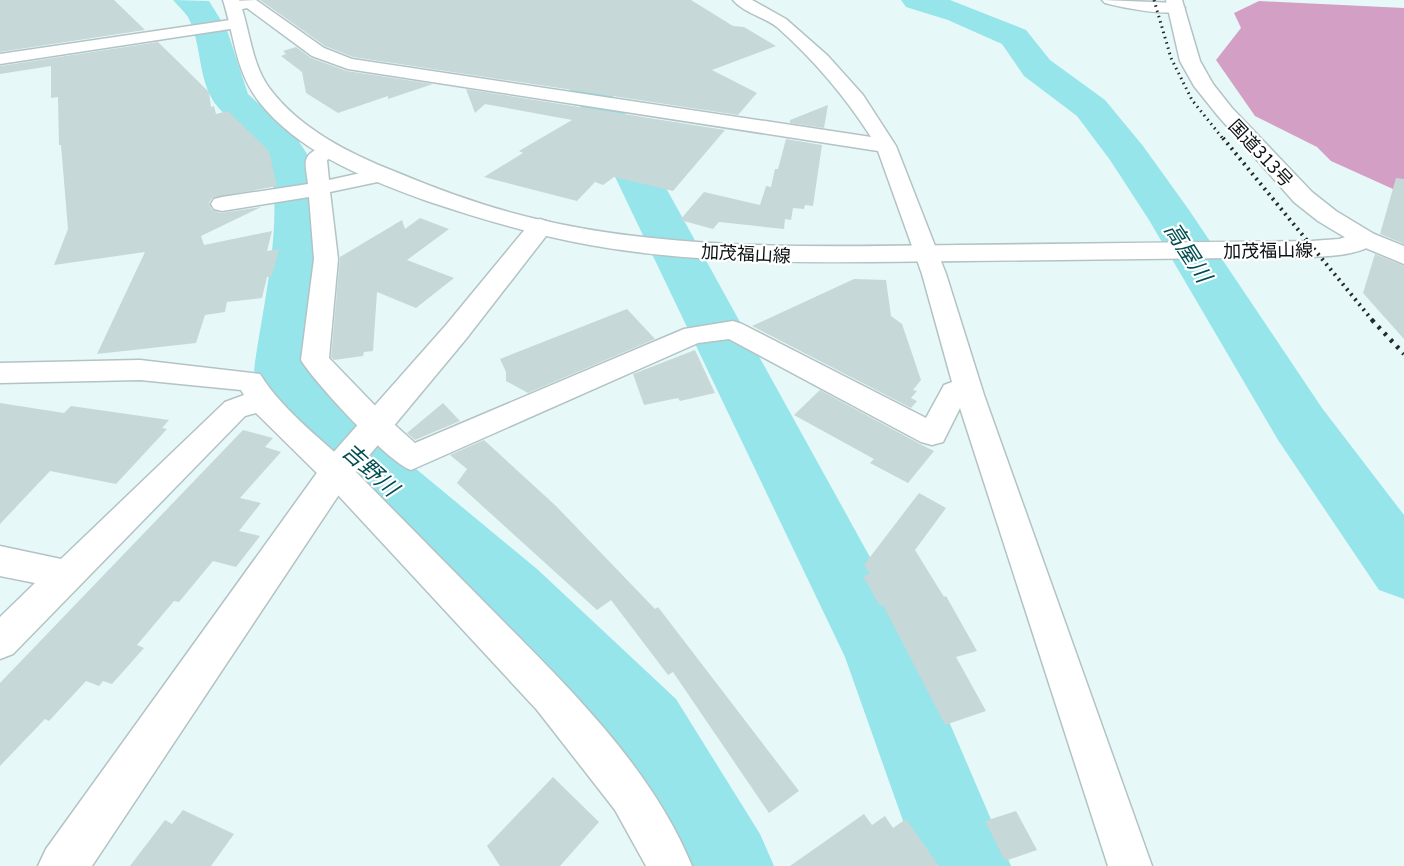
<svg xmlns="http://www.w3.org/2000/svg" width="1404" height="866" font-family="Georgia,'Noto Sans JP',serif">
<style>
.forest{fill:#d39fc4}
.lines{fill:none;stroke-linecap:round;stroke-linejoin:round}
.river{fill:#95e5eb;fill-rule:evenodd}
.building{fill:#c7d8d9}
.minor-casing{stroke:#b3c3c5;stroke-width:3}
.tertiary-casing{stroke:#b3c3c5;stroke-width:3}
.secondary-casing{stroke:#b3c3c5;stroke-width:3}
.trunk-casing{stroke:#b3c3c5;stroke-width:3}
.minor{fill:#fff;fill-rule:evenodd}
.tertiary{fill:#fff;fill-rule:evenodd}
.secondary{fill:#fff;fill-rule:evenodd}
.trunk{fill:#fff;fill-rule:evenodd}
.rail-far2{stroke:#222929;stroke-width:3;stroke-dasharray:1.5 4;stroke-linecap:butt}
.rail-far1{stroke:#222929;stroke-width:4;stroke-dasharray:2 4.5;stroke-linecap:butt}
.rail{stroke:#222929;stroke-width:4.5;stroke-dasharray:3 6;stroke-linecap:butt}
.labels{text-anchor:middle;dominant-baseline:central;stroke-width:4.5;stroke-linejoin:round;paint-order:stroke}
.far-street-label{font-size:18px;fill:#0c1212;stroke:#fff}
.water-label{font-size:22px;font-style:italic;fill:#004d52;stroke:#fff}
</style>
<rect width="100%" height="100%" fill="#e7f8f9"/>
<path class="forest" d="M1259,1L1404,8V194L1331,161L1317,147L1255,116L1216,60L1241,28L1234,13Z"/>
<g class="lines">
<g class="river">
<path d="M173,0L209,1L227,30L248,94L296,137L307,154L315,177L320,230L312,367L363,425L537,569L676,699L760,834L774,866H678L618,757L485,613L319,457L254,371C260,316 290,202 264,153C253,131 223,120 211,97C198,72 201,42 188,17C184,11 178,6 173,0Z"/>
<path d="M461,0H503L540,24L585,57L624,112L908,626L1011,866H919L845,657L584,112L559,72L516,38L483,15L466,7Z"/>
<path d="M901,0H950L1026,30L1050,60L1105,100L1143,146L1189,210L1322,408L1404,515V599L1379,590L1278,440L1149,220L1110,160L1077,116L1024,76L1002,44L948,20L906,7Z"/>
</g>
</g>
<g class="building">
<path d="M0,0H114L145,30L0,52Z"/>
<path d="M260,0H691L733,26L744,27L776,46L712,70L757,93L738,115L353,57L325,46Z"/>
<path d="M158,42L209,92L211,107L214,106L216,114L228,111L269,151L277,186L212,198L209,203L212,210L221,213L261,207L201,236L204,245L272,231L267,251L279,249L272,276L267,277L262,298L227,302L225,312L205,315L196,343L97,354L145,252L54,265L68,229L61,145H59L58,97L51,98V66L0,74V66Z"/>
<path d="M296,47L311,58L347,71L433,84L388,99V96L338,113L306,93L302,72L281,56L286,54L283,51Z"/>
<path d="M466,89L725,130L673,191L614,177L603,185L595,182L577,201L484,177L523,153L519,151L572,120L485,104L475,113Z"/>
<path d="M828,105L824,128L790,123V120Z"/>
<path d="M786,139L822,145L813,206L805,205L804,209L793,208L791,220L785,219L784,229L719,222L713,229L680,220L704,192L760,205L766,186L771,187L775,169H778Z"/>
<path d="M1396,178L1404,179V244L1380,234Z"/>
<path d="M420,218L449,229L407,260L454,278L416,308L377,292L373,351L364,352L363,356L334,360L331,357L340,257L402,220L405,229Z"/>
<path d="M1375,254L1404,266V339L1363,293Z"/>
<path d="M854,279L886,280L891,316L902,324L921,380L913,390L917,391L911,398L917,401L911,408L752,326Z"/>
<path d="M627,309L655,339L528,393L506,381V372L500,359Z"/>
<path d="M695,350L715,393L680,401L678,398L644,405L633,374Z"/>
<path d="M820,390L920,444L934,451L908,483L870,463L874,459L794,415Z"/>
<path d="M0,403L64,413L71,406L169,420L162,428L167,429L116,484L50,471L0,524Z"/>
<path d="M443,403L460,421L415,440L407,433Z"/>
<path d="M243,430L273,438L265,447L281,452L240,498L261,503L239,531L260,536L236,567L213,561L179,602L174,601L137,645L144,648L112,684L103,681L99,686L86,681L49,721L45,719L0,766V683Z"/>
<path d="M484,440L556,506L655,609L658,607L799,791L769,813L673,672L668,675L611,600L597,610L457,483L467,469L450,455Z"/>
<path d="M919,493L946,508L915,550L944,597L946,596L977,651L956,657L986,711L945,725L883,605L880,606L863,576L870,574L864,565Z"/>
<path d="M553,777L599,822L560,866H500L487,846Z"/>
<path d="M183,810L234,834L211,866H130L165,820L172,824Z"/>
<path d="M1016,811L1037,850L1005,861L985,821Z"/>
<path d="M864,814L872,825L885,816L893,828L906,819L939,866H790Z"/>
</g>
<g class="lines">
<defs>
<g id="minor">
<path d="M256,0L324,48L352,59L871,137C844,95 814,60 777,27C764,17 744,13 733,0H752L786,19L828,56L863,95L896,146L946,274L984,395L1152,866H1108L960,408L943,442L932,445L921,442L729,339L698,343L411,470C388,462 315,383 301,360L314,259L309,197L222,211L214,209L211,204L214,199L222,197L308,184C306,165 300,156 320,148C327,145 332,144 339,146L342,150L339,154L327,160L329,180L379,169L387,170L390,175L387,180L330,192L338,259L329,358L386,417L415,443L684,329L733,321L742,324L926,418L944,385L952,382L922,274L878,151L348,69L312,56L247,8L234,11L226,6L234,1Z"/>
<path d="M1102,0L1177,3L1185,8C1175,19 1120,7 1105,3Z"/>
<path d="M237,19L245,24L243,27L0,64V54Z"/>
<path d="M140,360L260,374C284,413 326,442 358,474C407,524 456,573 505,623C576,695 653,771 692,866H646L615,810L537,710L325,481L256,413L245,416L13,654L0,659V617L35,583L0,576V546L61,559L225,402L244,395L241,390L140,380L0,383V363Z"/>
</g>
<path id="tertiary" d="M540,219L549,222L553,227L466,339L348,481L92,866H38L46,849L324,463L446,325L531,222Z"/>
<path id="secondary" d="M223,0H239C250,29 251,64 270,89C300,129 350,154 396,172C441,191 489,208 536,219C674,251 817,247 958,245C1076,244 1194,242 1312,241L1339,239L1365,231L1374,234L1378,239C1367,255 1330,256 1312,257C1196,258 1079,260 963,261C839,262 713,267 590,245C534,235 481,219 427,201C371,181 307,156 266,110C235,76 236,41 223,0Z"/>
<path id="trunk" d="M1166,0H1182L1200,61L1213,84L1232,108L1312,192L1336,211L1374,234L1404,246V264L1356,244L1318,221L1294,202L1218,116L1194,86L1180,61Z"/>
</defs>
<use href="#minor" class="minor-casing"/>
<use href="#tertiary" class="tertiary-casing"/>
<use href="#secondary" class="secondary-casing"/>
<use href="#trunk" class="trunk-casing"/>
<use href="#minor" class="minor"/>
<use href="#tertiary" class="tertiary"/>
<use href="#secondary" class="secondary"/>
<use href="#trunk" class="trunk"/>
<path class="rail-far2" d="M1154,0L1171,58L1192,100L1224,140"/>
<path class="rail-far1" d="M1223,138L1373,321"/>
<path class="rail" d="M1372,320L1404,354"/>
</g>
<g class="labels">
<g class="far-street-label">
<text transform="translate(1262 152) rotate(47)">国道313号</text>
<text transform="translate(1268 249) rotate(-1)">加茂福山線</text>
<text transform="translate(746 252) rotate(3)">加茂福山線</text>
</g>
<g class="water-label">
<text transform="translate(1190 251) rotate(57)">高屋川</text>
<text transform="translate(372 468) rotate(42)">吉野川</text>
</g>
</g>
</svg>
